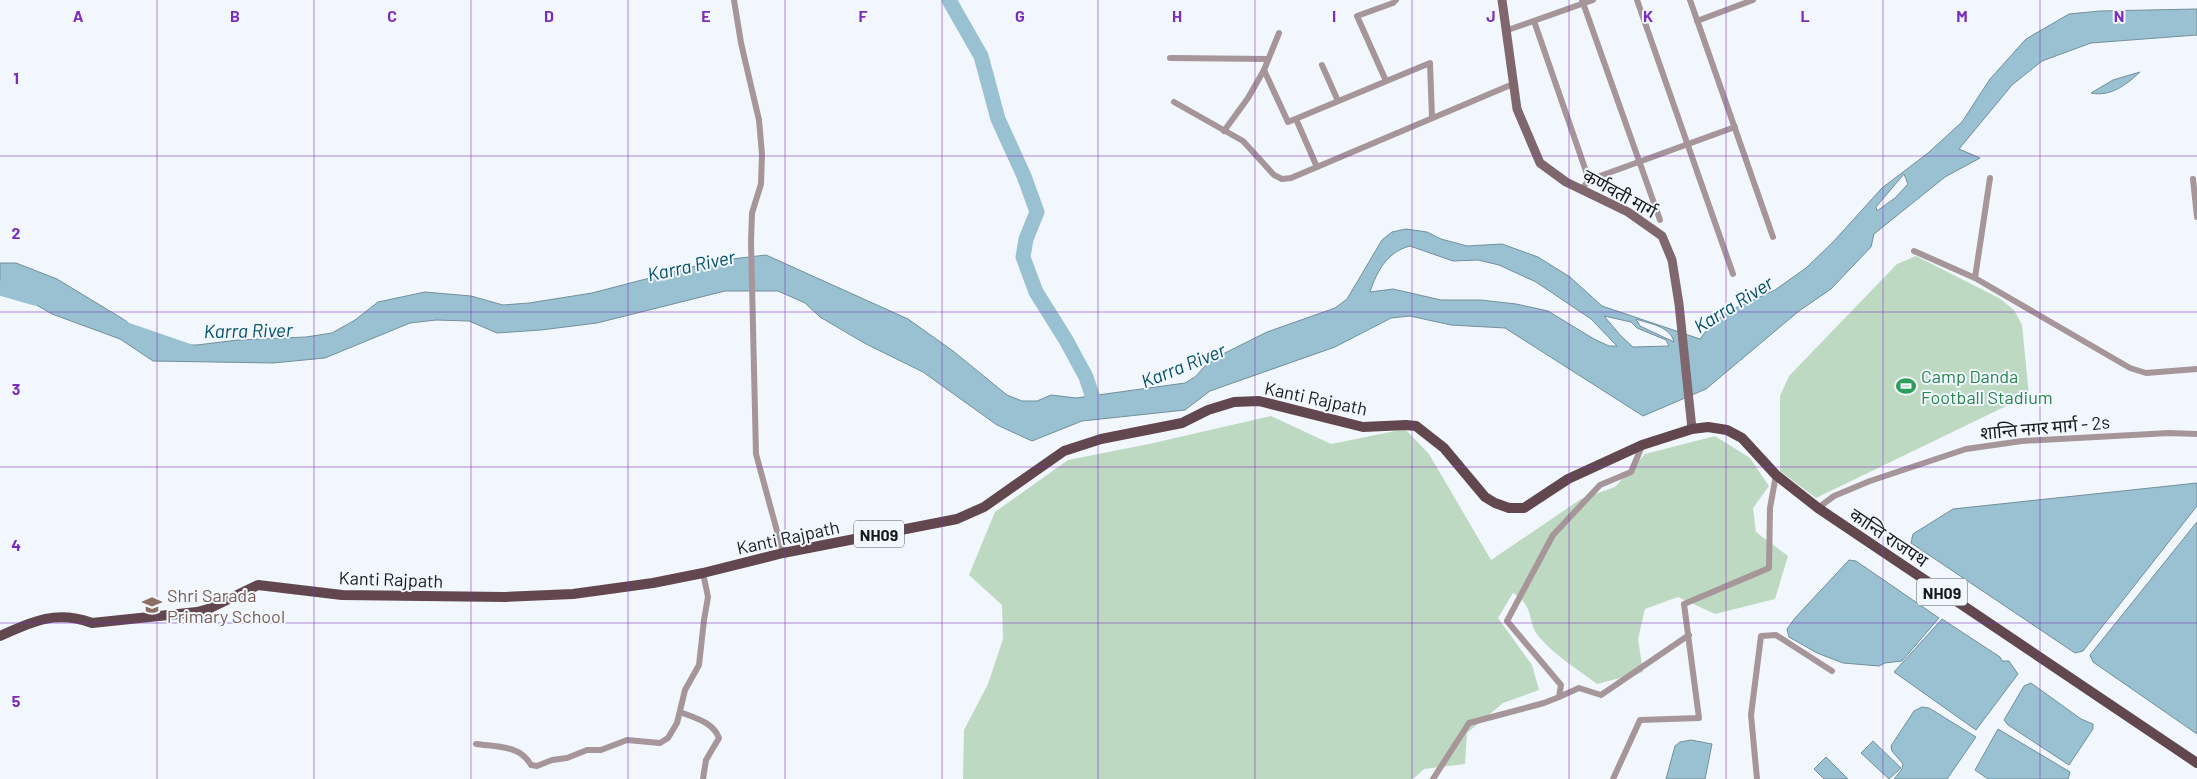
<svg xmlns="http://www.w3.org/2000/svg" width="2197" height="779" font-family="Barlow,'Noto Sans Devanagari',sans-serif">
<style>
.green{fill:#bed9c2}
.water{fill:#9ac1d1;stroke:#728f9b;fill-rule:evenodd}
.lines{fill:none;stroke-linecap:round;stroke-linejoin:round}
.river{stroke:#9ac1d1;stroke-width:15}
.street{stroke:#a69599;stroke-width:6}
.secondary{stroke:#7f676d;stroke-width:9}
.primary{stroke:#63474e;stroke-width:10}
.grid{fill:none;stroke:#7b2cbf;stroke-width:1;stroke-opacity:0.55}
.labels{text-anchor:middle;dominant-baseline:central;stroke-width:4;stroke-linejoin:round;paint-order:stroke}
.shield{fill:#f1f7fd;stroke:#585c60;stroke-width:1}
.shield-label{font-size:16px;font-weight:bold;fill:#16191d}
.street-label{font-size:18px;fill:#16191d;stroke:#f1f7fd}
.leisure-label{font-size:18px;fill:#27864d;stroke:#f1f7fd;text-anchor:start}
.education-label{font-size:18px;fill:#785e54;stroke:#f1f7fd;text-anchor:start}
.water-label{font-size:19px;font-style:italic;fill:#004f66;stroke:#f1f7fd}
.grid-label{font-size:16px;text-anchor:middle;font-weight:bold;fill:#7b2cbf;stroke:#f1f7fd;stroke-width:4;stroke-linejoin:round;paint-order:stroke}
</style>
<rect width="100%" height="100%" fill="#f1f7fd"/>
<g class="green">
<path d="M1916,256L1999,298L2014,310L2022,325L2029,395L1816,498L1780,471V396L1789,376L1897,264Z"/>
<path d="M1271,416L1331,444L1405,429L1429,454L1491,560L1581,499L1615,487L1645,454L1715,436L1750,458L1769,486L1753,508L1756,532L1788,556L1775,599L1715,614L1678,597L1645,609L1638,639L1643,672L1597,684C1577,669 1556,656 1540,638C1526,622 1536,607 1513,593L1498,618L1532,665L1539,690L1503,703L1467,733L1465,764L1424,769L1413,779H963L964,730L988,684L1003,639L1002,605L969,575L995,512L1068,460L1149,444Z"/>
</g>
<g class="water">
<path d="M2197,9V35L2091,43L2042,61L2012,85L1959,149L1980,158L1945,177L1874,234L1871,247L1831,289L1799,311L1706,389L1643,416L1505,328L1451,325L1410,316L1391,318L1335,347L1210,391L1185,410L1082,421L1032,441L997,425L923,372L866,344L820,317L805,303L778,291H725L597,323L541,330L497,333L469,321L436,320L410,323L325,358L273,363L153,361L120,339L52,314L0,284V263H16L57,279L123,319L157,345H197L238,340L306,337L332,333L355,320L378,302L425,292L471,296L503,305L529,303L592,293L715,261L766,255L908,319L953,351L1007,395L1022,401H1037L1051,395L1076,398L1185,383L1195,377L1206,365L1223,354L1267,332L1335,308L1347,299L1382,240L1392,232L1406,229L1427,232L1441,239L1467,246L1502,244L1538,257L1570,277L1602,306L1700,339L1712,323L1731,310L1775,290L1806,268L1833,242L1882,188L1928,153L1962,122L1990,79L2026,39L2069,14L2100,11ZM1904,174L1908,184L1895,198L1877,211L1876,207ZM1410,246L1453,261L1478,260L1499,265L1536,282L1591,319L1617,346H1609L1594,339L1548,311L1516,304L1481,300H1441L1393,289L1370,292C1377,271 1387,252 1410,246ZM1604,316L1631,322L1637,328L1666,340L1669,346L1633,347L1621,336ZM1636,319C1650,324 1670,326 1674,342L1640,326Z"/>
<path d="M2140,72C2126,85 2111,97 2091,93L2113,80Z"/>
<path d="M2197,483V506L2083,651L2075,653L1911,543L1913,534L1953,509Z"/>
<path d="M2197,522V734L2093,662L2090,655Z"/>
<path d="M1849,560L1856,561L1939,618L1902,661L1885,663L1879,666L1843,663L1817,653L1789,637L1787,629L1795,618Z"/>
<path d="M1942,619L2000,657L2002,661H2009L2018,674L1976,730L1894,672Z"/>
<path d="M2031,683L2081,719L2093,724V729L2069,765L2008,725L2004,720L2024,686Z"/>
<path d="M1922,707L1929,708L1976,737L1947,779H1894L1902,769L1903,764L1892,751L1891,746L1914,711Z"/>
<path d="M1998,729L2070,772L2068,779H1988L1975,770Z"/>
<path d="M1691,740L1712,744L1705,779H1666L1675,746L1680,742Z"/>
<path d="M1873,741L1901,768L1889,779L1861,753Z"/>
<path d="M1826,757L1848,779H1824L1814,769Z"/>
</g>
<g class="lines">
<g class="river">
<path d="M949,0L981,56L998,119L1024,176L1037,212L1026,239L1023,257L1036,292L1066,340L1086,377L1096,407"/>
<path d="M0,288L35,298"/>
<path d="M127,330L188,351"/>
</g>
<g class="street">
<path d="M734,0L741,43L759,120L762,154L761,184L752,213L751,242L756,454L783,553"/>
<path d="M1582,0L1660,220"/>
<path d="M1637,0L1733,274"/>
<path d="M1690,0L1773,237"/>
<path d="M1534,21L1589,180"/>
<path d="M1697,21L1753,0"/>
<path d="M1505,31L1593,0"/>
<path d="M1170,58L1268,59"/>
<path d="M1322,65L1338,101"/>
<path d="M1264,70L1288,122L1430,63L1432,118"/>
<path d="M1386,81L1357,16L1393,3L1396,0"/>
<path d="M1174,102L1243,141L1274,175L1282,179L1291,178L1513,84"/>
<path d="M1296,119L1317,167"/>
<path d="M1224,131L1248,98L1264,70L1279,33"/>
<path d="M1990,178L1975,278L2130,368L2146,373L2197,369"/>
<path d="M2193,179L2197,217"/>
<path d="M1581,190L1589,180L1735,127"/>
<path d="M1914,251L1975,278"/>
<path d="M1818,508L1834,496L1870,481L1966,449L2022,441L2169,433L2197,434"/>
<path d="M1559,697L1579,688L1601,695L1689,635"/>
<path d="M680,712C695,718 713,722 719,738L706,760L703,779"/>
<path d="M476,744C497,747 520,745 531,765L537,766L552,760L567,758L587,750H601L627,740L660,743L668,738L677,723L685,690L699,665L704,620L708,597L703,573"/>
<path d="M1433,779L1469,723L1544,703L1559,697L1561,685L1507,621L1553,535L1600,485L1631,472L1642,446"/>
<path d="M1613,779L1640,720L1699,718L1684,604L1769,568L1770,508L1776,475"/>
<path d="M1757,779L1751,715L1761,636L1776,635L1832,671"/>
</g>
<path class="secondary" d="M1502,0L1517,109L1540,163L1566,182L1628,212L1662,236L1672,260L1679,304L1692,429"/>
<path class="primary" d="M0,636C33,621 56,610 92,623L197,612L208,609L258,585L342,595L505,597L573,594L653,583L703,573L783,553L957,519L984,507L1064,451L1101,439L1182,423L1208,410L1234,402L1259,401L1363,427L1406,425L1416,426L1444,448L1485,497L1495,503L1509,508H1524L1568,479L1642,445L1692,429L1708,427L1727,430L1742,438L1776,475L1818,508L2197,763"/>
</g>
<path class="grid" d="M157,0V779M314,0V779M471,0V779M628,0V779M785,0V779M942,0V779M1098,0V779M1255,0V779M1412,0V779M1569,0V779M1726,0V779M1883,0V779M2040,0V779M0,156H2197M0,312H2197M0,467H2197M0,623H2197"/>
<defs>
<symbol id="stadium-bare" viewBox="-9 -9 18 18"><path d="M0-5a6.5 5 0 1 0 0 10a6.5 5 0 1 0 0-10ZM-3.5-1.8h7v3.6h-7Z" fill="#2e9e5b" stroke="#f1f7fd" stroke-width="2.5" paint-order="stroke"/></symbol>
<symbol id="school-bare" viewBox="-9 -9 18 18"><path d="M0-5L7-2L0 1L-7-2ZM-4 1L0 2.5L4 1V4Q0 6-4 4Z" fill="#8d6e63" stroke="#f1f7fd" stroke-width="2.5" paint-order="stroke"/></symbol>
</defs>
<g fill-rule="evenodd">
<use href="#stadium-bare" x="1892" y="372" width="28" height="28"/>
<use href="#school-bare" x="138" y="591" width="28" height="28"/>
</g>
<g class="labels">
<g class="shield">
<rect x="854" y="520.5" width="50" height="27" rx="4"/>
<rect x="1917" y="578.5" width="50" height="27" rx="4"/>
</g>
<g class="shield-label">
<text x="879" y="534">NH09</text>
<text x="1942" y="592">NH09</text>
</g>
<g class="street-label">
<text transform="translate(1620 193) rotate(29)">कर्णवती मार्ग</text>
<text transform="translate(1316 398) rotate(12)">Kanti Rajpath</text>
<text transform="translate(2045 427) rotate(-5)">शान्ति नगर मार्ग - 2s</text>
<text transform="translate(788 537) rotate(-12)">Kanti Rajpath</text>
<text transform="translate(1889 537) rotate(34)">कान्ति राजपथ</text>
<text transform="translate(391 579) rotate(2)">Kanti Rajpath</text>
</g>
<g class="leisure-label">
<text x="1921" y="376">Camp Danda<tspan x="1921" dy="21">Football Stadium</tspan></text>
</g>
<g class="education-label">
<text x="167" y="595">Shri Sarada<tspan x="167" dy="21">Primary School</tspan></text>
</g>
<g class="water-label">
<text transform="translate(691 265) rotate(-12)">Karra River</text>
<text transform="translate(1733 304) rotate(-32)">Karra River</text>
<text transform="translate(248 330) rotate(-1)">Karra River</text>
<text transform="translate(1183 365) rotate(-22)">Karra River</text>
</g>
</g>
<g class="grid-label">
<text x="78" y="22">A</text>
<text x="235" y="22">B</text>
<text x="392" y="22">C</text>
<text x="549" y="22">D</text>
<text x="706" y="22">E</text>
<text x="863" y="22">F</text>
<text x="1020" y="22">G</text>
<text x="1177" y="22">H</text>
<text x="1334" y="22">I</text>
<text x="1491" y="22">J</text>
<text x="1648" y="22">K</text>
<text x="1805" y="22">L</text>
<text x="1962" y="22">M</text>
<text x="2119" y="22">N</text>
<text x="16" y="84">1</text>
<text x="16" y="239">2</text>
<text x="16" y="395">3</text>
<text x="16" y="551">4</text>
<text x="16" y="707">5</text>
</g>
</svg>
